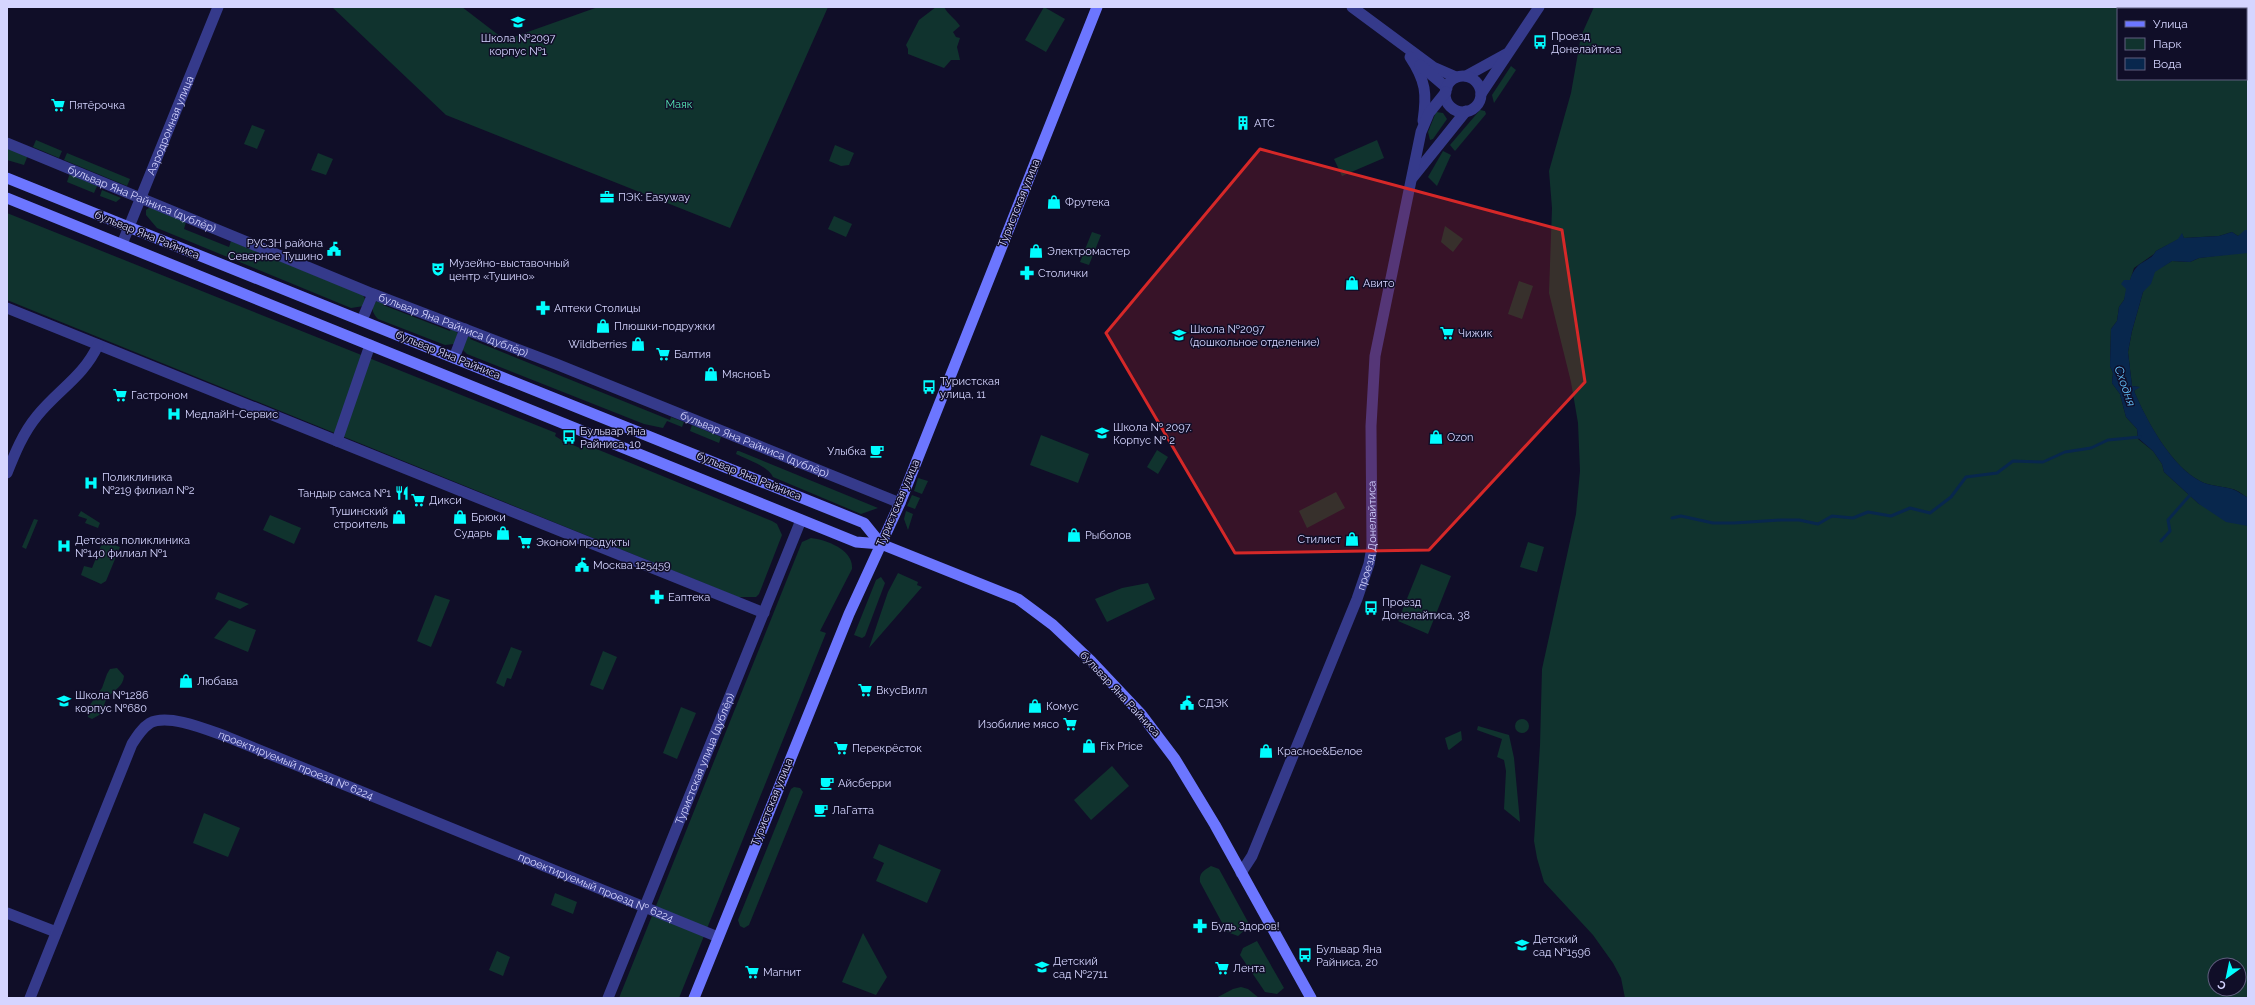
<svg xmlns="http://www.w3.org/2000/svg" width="2255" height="1005" font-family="Raleway,sans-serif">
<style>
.green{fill:#10332e;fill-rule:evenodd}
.water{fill:#08274d}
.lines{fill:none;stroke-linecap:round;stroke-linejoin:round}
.stream{stroke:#08274d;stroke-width:3}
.minor{stroke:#353a8b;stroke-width:11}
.tertiary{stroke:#353a8b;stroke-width:11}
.secondary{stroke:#6c76ff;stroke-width:11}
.marked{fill:#d62828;fill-opacity:0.2;stroke:#d62828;stroke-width:3;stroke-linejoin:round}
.labels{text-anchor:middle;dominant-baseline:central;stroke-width:3;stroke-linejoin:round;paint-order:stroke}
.poi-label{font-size:11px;fill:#d5d5ff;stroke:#100e28;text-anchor:start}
.park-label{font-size:11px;fill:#56e9b7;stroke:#100e28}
.street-label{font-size:11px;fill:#d5d5ff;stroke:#100e28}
.water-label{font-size:12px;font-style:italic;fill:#63c5ff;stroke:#100e28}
</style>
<rect width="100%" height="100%" fill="#100e28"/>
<g class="green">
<path d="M332,7H462L505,40L598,7H828L730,228L446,115Z"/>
<path d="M936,7H944C949,16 954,17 960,26L953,32L956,37L960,38L957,47L960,60H951L944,68L908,54V49L906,45L919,20Z"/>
<path d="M1044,7L1065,19L1046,52L1025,40Z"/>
<path d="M1594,7H2248V230L2238,236L2232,232L2219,236L2184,238L2182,234L2179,239L2156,251L2154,254L2134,268L2124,300L2119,307L2117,321L2111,329L2110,366L2113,373L2112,383L2120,394L2126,417L2137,429L2138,439L2153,451L2162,464L2164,472L2199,504L2248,526V998H1625L1621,978L1613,963L1593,935L1544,882L1537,858L1534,841L1540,745L1542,669L1576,514L1580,471L1578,423L1571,382L1549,293L1552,208L1549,171L1571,93L1581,36ZM2118,9H2246V79H2118ZM2215,965H2239V989H2215Z"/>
<path d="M1511,66L1516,70L1494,103L1492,95Z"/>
<path d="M1480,110L1485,111L1486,114L1455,151L1450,145Z"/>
<path d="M1436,112L1443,113L1447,119L1433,139L1430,140L1428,132Z"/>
<path d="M252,125L265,130L257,149L244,144Z"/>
<path d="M36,140L62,151L59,158L33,147Z"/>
<path d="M1377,140L1384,158L1342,176L1334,159Z"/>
<path d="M835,145L854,153L849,165L841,166L829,161Z"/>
<path d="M7,147L28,155L24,165L7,160Z"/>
<path d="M1443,151L1451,155L1437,186L1428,177Z"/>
<path d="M67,153L130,179L127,186L64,160Z"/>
<path d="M318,153L333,159L326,175L311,170Z"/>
<path d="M70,173L98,184L94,193L67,182Z"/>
<path d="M102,190L121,198L116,202L100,196Z"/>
<path d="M150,207L186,222L184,229L229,247L231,241L363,295L365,299L364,306L351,308L157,228L146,215V210Z"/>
<path d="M7,213L556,433L555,436L563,441L580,448L582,443L772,521L777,524L782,535L759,594L756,597H738L7,300Z"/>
<path d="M834,216L852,224L846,237L828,229Z"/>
<path d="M1445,226L1463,239L1453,252L1441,242Z"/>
<path d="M1092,232L1101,235L1089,265L1080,262Z"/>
<path d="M2239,253H2248V498C2243,495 2238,490 2232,489C2222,486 2209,486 2200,481C2171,466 2146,420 2134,391L2139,387L2132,386L2128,352L2132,331L2143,292L2155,271L2172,261L2190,262L2199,258Z"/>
<path d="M1519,281L1533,286L1522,319L1508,314Z"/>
<path d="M384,300L383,305L450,331L452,327L458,334L454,344L445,345L378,319C372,313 370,306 377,301Z"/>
<path d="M471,336L470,339L670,420L671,417L684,422L682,427L667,421L663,428L644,424L467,354L462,349L465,338Z"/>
<path d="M692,425L721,437L719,443L690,431Z"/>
<path d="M1041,435L1089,454L1078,483L1030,465Z"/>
<path d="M1157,450L1168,457L1158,474L1147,467Z"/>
<path d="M737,451H739L878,508L861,514L773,477C768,466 746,459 736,454Z"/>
<path d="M918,478L928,481L922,494L914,491Z"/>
<path d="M1336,492L1345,508L1307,528L1299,511Z"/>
<path d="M912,495L920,498L915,509L907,506Z"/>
<path d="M81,511L100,523L98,528L85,523L87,519L78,516Z"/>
<path d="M906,511L913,514L908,530L904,519Z"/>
<path d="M270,515L301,528L294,544L263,530Z"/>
<path d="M34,519L38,520L26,549L22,547Z"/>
<path d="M811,538C827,540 854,550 852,569L820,631L826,633L679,998H619L802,542Z"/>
<path d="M103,541L120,547L106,581L101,584L81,575L84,566L92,568Z"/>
<path d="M1528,542L1544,547L1537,572L1520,567Z"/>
<path d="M1421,564L1451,576L1428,634L1398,621Z"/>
<path d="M898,573L918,582L917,585L922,587L869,648L888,592Z"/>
<path d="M881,577L885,583L865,636L862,638L854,635L876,580Z"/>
<path d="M1148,583L1155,599L1107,622L1095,599L1122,588Z"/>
<path d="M218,592L249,604L240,609L215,599Z"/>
<path d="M435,595L450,600L431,647L417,641Z"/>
<path d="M229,620L256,630L248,652L214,638Z"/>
<path d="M511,647L522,651L511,679L507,678L504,687L496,683Z"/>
<path d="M603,651L617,657L603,690L590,685Z"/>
<path d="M117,668L124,676C123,687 115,689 109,696C104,701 104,708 101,714L92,719L88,717L87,709L102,688L107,674L110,669Z"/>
<path d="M681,707L696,713L677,759L663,753Z"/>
<circle cx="1522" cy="726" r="7"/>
<path d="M1478,726L1509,735L1514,758L1520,822L1504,809L1506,771L1504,760L1497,757L1502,739L1477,730Z"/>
<path d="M1461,731L1462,740L1449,750L1448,749L1445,738Z"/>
<path d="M1112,766L1129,786L1091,820L1074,800Z"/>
<path d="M794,787L800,788L803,792L749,925L744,928L740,926L738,920L791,789Z"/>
<path d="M204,813L240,828L228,857L193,843Z"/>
<path d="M879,844L941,870L927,903L876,881L884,863L873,858Z"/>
<path d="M1211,866L1219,869L1248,922V927L1238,936L1227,932L1200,882C1199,873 1203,871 1211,866Z"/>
<path d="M555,893L577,902L573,914L551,905Z"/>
<path d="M863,933L887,977L876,995L842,982Z"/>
<path d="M1257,941L1284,988L1277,994L1265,992L1240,955L1243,948Z"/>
<path d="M497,951L510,957L503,976L489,970Z"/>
<path d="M1241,987L1248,989L1259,998H1216L1233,989Z"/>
</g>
<path class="water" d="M2245,230H2248V253L2199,258L2190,262L2172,261L2155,272L2151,284L2143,292L2132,331L2128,352L2132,386L2140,387L2134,391C2147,421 2171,466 2200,481C2209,486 2222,486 2232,489C2238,491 2243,495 2248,498V526L2226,522L2199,504L2164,472L2162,464L2153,451L2138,438L2137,429L2126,417L2120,394L2112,383L2113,373L2110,366L2111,329L2117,321L2119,307L2124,300L2126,289L2121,284L2124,280H2130C2137,258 2149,264 2156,251L2178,239L2182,233L2184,238L2219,236L2232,232L2238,236Z"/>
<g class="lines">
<g class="stream">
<path d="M1672,518L1681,516L1713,523H1734L1781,520H1799L1818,524L1832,516L1853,518L1868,512L1891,516L1910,508L1930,513L1951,497L1966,477L1997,473L2013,461L2043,462L2065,452L2091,448L2108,440L2140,437"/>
<path d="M2161,541L2170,531L2168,520L2190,495"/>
</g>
<g class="minor">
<path id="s1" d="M7,143L373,294L556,364L900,503"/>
<path id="s2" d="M122,244L218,7"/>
<path d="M7,308L764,613"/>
<path d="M362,320L373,294"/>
<path d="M454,358L465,329"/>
<path d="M337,441L370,345"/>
<path d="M7,473C15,453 23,433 37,416C58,390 84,376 98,345"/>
<path d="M7,913L56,932"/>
<path id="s3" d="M30,998L132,744C137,736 142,728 150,723C168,713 208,730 225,736L718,937"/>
<path id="s4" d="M608,998L801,520"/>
</g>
<g class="tertiary">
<path d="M1352,7L1433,67L1456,77"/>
<path d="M1410,57C1426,81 1427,94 1423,121"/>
<path d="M1420,65L1447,88"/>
<path d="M1466,76L1506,54"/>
<circle cx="1463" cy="94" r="18"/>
<path d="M1481,94L1539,7"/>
<path d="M1413,177L1466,111"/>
<path id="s5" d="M1241,873L1252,856L1357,599L1369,564L1372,547L1371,426L1375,356L1421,132L1429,113L1446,92"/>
</g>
<g class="secondary">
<path d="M7,178L864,523L881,544"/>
<path d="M7,198L856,542L881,544L1018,599L1053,625L1091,661L1141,714L1175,759L1215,825L1311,998"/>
<path d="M694,998L849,614L900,503L1097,7"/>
</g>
</g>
<path class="marked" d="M1260,149L1562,230L1585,382L1429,550L1235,553L1106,333Z"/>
<defs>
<symbol id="school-bare" viewBox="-9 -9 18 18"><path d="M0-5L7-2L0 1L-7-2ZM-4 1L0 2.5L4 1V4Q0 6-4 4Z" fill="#01fdff" stroke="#100e28" stroke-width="2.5" paint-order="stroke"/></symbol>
<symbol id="bus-bare" viewBox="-9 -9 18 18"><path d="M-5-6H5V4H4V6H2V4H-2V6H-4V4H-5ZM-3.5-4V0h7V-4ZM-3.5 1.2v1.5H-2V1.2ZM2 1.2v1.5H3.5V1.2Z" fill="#01fdff" stroke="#100e28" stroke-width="2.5" paint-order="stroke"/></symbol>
<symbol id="supermarket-bare" viewBox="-9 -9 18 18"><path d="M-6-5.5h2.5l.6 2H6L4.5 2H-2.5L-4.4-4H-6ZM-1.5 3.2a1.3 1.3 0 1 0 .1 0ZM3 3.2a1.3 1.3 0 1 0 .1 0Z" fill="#01fdff" stroke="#100e28" stroke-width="2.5" paint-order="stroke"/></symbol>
<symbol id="building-bare" viewBox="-9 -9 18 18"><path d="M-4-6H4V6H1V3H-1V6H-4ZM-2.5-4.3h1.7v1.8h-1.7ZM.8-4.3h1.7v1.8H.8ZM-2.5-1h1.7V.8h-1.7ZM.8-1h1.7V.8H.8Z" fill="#01fdff" stroke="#100e28" stroke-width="2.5" paint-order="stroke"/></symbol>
<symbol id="office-bare" viewBox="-9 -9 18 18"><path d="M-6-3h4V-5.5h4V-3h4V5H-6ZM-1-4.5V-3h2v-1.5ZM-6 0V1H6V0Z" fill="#01fdff" stroke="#100e28" stroke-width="2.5" paint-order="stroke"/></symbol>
<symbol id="shop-bare" viewBox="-9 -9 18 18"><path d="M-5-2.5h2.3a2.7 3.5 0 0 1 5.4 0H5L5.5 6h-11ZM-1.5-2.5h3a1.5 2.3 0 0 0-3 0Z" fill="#01fdff" stroke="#100e28" stroke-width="2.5" paint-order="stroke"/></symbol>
<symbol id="civic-bare" viewBox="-9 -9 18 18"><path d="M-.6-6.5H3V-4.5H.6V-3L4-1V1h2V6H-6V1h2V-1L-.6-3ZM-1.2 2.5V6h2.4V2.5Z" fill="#01fdff" stroke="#100e28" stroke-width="2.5" paint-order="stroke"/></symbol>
<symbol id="theatre-bare" viewBox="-9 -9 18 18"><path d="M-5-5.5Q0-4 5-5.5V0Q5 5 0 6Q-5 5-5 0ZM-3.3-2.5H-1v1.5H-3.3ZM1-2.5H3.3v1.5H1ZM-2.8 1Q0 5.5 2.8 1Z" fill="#01fdff" stroke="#100e28" stroke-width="2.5" paint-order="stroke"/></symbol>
<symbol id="pharmacy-bare" viewBox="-9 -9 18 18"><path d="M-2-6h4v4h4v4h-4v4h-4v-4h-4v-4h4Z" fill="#01fdff" stroke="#100e28" stroke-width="2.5" paint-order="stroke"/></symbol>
<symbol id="hospital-bare" viewBox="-9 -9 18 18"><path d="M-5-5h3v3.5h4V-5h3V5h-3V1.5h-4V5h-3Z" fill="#01fdff" stroke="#100e28" stroke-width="2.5" paint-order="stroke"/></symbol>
<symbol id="cafe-bare" viewBox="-9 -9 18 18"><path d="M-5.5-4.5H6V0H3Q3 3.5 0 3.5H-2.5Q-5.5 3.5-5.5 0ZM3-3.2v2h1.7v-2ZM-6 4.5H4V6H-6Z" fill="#01fdff" stroke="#100e28" stroke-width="2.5" paint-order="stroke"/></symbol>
<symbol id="restaurant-bare" viewBox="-9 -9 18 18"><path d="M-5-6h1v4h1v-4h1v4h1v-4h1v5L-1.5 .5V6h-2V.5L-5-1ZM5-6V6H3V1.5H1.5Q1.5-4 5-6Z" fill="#01fdff" stroke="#100e28" stroke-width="2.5" paint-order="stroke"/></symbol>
</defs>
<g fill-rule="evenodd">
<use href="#school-bare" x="508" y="12" width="20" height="20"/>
<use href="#bus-bare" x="1530" y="32" width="20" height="20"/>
<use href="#supermarket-bare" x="48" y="95" width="20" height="20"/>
<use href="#building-bare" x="1233" y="113" width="20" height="20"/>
<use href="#office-bare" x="597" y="187" width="20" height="20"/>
<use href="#shop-bare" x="1044" y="192" width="20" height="20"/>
<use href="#civic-bare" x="324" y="239" width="20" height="20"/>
<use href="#shop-bare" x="1026" y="241" width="20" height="20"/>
<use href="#theatre-bare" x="428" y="259" width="20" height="20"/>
<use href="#pharmacy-bare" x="1017" y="263" width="20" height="20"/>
<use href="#shop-bare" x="1342" y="273" width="20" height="20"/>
<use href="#pharmacy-bare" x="533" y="298" width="20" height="20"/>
<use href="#shop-bare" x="593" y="316" width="20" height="20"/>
<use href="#supermarket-bare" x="1437" y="323" width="20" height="20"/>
<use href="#school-bare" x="1169" y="325" width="20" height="20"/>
<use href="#shop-bare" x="628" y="334" width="20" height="20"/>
<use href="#supermarket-bare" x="653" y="344" width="20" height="20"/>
<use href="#shop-bare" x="701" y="364" width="20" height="20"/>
<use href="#bus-bare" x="919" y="377" width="20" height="20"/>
<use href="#supermarket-bare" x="110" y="385" width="20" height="20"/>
<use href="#hospital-bare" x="164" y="404" width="20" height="20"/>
<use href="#school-bare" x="1092" y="423" width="20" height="20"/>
<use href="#bus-bare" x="559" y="427" width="20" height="20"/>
<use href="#shop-bare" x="1426" y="427" width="20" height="20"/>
<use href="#cafe-bare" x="867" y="441" width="20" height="20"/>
<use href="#hospital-bare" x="81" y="473" width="20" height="20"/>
<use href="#restaurant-bare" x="392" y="483" width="20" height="20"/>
<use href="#supermarket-bare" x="408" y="490" width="20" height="20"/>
<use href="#shop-bare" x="389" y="507" width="20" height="20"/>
<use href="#shop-bare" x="450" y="507" width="20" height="20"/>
<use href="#shop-bare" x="493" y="523" width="20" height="20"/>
<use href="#shop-bare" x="1064" y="525" width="20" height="20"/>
<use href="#shop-bare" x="1342" y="529" width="20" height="20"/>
<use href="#supermarket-bare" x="515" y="532" width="20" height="20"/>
<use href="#hospital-bare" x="54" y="536" width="20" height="20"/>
<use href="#civic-bare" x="572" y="555" width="20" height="20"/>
<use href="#pharmacy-bare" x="647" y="587" width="20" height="20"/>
<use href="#bus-bare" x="1361" y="598" width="20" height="20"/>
<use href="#shop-bare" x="176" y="671" width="20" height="20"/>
<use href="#supermarket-bare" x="855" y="680" width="20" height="20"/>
<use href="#school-bare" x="54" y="691" width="20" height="20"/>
<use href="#civic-bare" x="1177" y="693" width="20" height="20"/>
<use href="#shop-bare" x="1025" y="696" width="20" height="20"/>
<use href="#supermarket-bare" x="1060" y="714" width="20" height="20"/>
<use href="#shop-bare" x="1079" y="736" width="20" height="20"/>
<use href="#supermarket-bare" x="831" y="738" width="20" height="20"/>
<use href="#shop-bare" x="1256" y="741" width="20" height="20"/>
<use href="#cafe-bare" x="817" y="773" width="20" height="20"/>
<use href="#cafe-bare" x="811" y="800" width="20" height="20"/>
<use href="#pharmacy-bare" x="1190" y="916" width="20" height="20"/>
<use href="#school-bare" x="1512" y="935" width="20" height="20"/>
<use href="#bus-bare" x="1295" y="945" width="20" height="20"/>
<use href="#school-bare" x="1032" y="957" width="20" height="20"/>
<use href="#supermarket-bare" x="1212" y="958" width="20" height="20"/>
<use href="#supermarket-bare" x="742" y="962" width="20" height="20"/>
</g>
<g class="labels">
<g class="poi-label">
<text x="1551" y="36">Проезд<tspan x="1551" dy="13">Донелайтиса</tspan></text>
<text x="518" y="38" text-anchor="middle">Школа №2097<tspan x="518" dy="13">корпус №1</tspan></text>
<text x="69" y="105">Пятёрочка</text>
<text x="1254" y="123">АТС</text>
<text x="618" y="197">ПЭК: Easyway</text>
<text x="1065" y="202">Фрутека</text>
<text x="323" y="243" text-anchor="end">РУСЗН района<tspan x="323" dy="13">Северное Тушино</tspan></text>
<text x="1047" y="251">Электромастер</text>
<text x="449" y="263">Музейно-выставочный<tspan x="449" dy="13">центр «Тушино»</tspan></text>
<text x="1038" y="273">Столички</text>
<text x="1363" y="283">Авито</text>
<text x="554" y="308">Аптеки Столицы</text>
<text x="614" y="326">Плюшки-подружки</text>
<text x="1190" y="329">Школа №2097<tspan x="1190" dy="13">(дошкольное отделение)</tspan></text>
<text x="1458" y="333">Чижик</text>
<text x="627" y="344" text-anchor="end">Wildberries</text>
<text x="674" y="354">Балтия</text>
<text x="722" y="374">МясновЪ</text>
<text x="940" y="381">Туристская<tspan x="940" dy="13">улица, 11</tspan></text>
<text x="131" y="395">Гастроном</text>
<text x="185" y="414">МедлайН-Сервис</text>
<text x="1113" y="427">Школа № 2097.<tspan x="1113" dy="13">Корпус № 2</tspan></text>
<text x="580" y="431">Бульвар Яна<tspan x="580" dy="13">Райниса, 10</tspan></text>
<text x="1447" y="437">Ozon</text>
<text x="866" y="451" text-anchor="end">Улыбка</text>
<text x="102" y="477">Поликлиника<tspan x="102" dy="13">№219 филиал №2</tspan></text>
<text x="391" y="493" text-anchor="end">Тандыр самса №1</text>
<text x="429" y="500">Дикси</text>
<text x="388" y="511" text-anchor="end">Тушинский<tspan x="388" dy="13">строитель</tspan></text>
<text x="471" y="517">Брюки</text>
<text x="492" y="533" text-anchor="end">Сударь</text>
<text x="1085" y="535">Рыболов</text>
<text x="1341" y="539" text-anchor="end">Стилист</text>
<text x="75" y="540">Детская поликлиника<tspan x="75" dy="13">№140 филиал №1</tspan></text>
<text x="536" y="542">Эконом продукты</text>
<text x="593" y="565">Москва 125459</text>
<text x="668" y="597">Еаптека</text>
<text x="1382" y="602">Проезд<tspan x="1382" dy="13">Донелайтиса, 38</tspan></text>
<text x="197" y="681">Любава</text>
<text x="876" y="690">ВкусВилл</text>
<text x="75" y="695">Школа №1286<tspan x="75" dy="13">корпус №680</tspan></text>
<text x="1198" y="703">СДЭК</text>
<text x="1046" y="706">Комус</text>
<text x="1059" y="724" text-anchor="end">Изобилие мясо</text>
<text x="1100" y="746">Fix Price</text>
<text x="852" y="748">Перекрёсток</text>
<text x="1277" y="751">Красное&amp;Белое</text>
<text x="838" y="783">Айсберри</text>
<text x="832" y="810">ЛаГатта</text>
<text x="1211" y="926">Будь Здоров!</text>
<text x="1533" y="939">Детский<tspan x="1533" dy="13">сад №1596</tspan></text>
<text x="1316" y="949">Бульвар Яна<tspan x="1316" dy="13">Райниса, 20</tspan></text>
<text x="1053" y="961">Детский<tspan x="1053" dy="13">сад №2711</tspan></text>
<text x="1233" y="968">Лента</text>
<text x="763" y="972">Магнит</text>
</g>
<g class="park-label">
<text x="679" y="104">Маяк</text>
</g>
<g class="street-label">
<text stroke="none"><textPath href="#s2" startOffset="128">Аэродромная улица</textPath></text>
<text stroke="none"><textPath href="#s1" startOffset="146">бульвар Яна Райниса (дублёр)</textPath></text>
<text transform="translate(1019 203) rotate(-68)">Туристская улица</text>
<text transform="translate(147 235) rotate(22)">бульвар Яна Райниса</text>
<text stroke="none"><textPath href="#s1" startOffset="482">бульвар Яна Райниса (дублёр)</textPath></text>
<text transform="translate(448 355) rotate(22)">бульвар Яна Райниса</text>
<text stroke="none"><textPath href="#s1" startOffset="806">бульвар Яна Райниса (дублёр)</textPath></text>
<text transform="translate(749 476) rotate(22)">бульвар Яна Райниса</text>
<text transform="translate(898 503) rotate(-67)">Туристская улица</text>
<text stroke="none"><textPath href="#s5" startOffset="363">проезд Донелайтиса</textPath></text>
<text transform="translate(1120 694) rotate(47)">бульвар Яна Райниса</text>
<text stroke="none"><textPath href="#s4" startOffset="258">Туристская улица (дублёр)</textPath></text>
<text stroke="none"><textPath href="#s3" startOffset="456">проектируемый проезд № 6224</textPath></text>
<text transform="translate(772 802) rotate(-68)">Туристская улица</text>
<text stroke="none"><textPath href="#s3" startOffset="780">проектируемый проезд № 6224</textPath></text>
</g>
<g class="water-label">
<text transform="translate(2125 386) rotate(71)">Сходня</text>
</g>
</g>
<rect width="2255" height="1005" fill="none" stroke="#d5d5ff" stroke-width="16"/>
<rect x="2117" y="8" width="130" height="72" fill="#100e28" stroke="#5f5e7e"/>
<rect x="2125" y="21" width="20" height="6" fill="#6c76ff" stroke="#5f5e7e"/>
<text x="2153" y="28" font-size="12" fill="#d5d5ff">Улица</text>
<rect x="2125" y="38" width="20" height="12" fill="#10332e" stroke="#5f5e7e"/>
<text x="2153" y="48" font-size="12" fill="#d5d5ff">Парк</text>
<rect x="2125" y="58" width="20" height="12" fill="#08274d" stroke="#5f5e7e"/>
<text x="2153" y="68" font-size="12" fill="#d5d5ff">Вода</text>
<g transform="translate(2227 977) rotate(213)"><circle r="19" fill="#100e28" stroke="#5f5e7e"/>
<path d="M0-3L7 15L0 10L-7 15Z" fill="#01fdff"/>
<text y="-6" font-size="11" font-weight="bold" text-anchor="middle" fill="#d5d5ff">С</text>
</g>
</svg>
